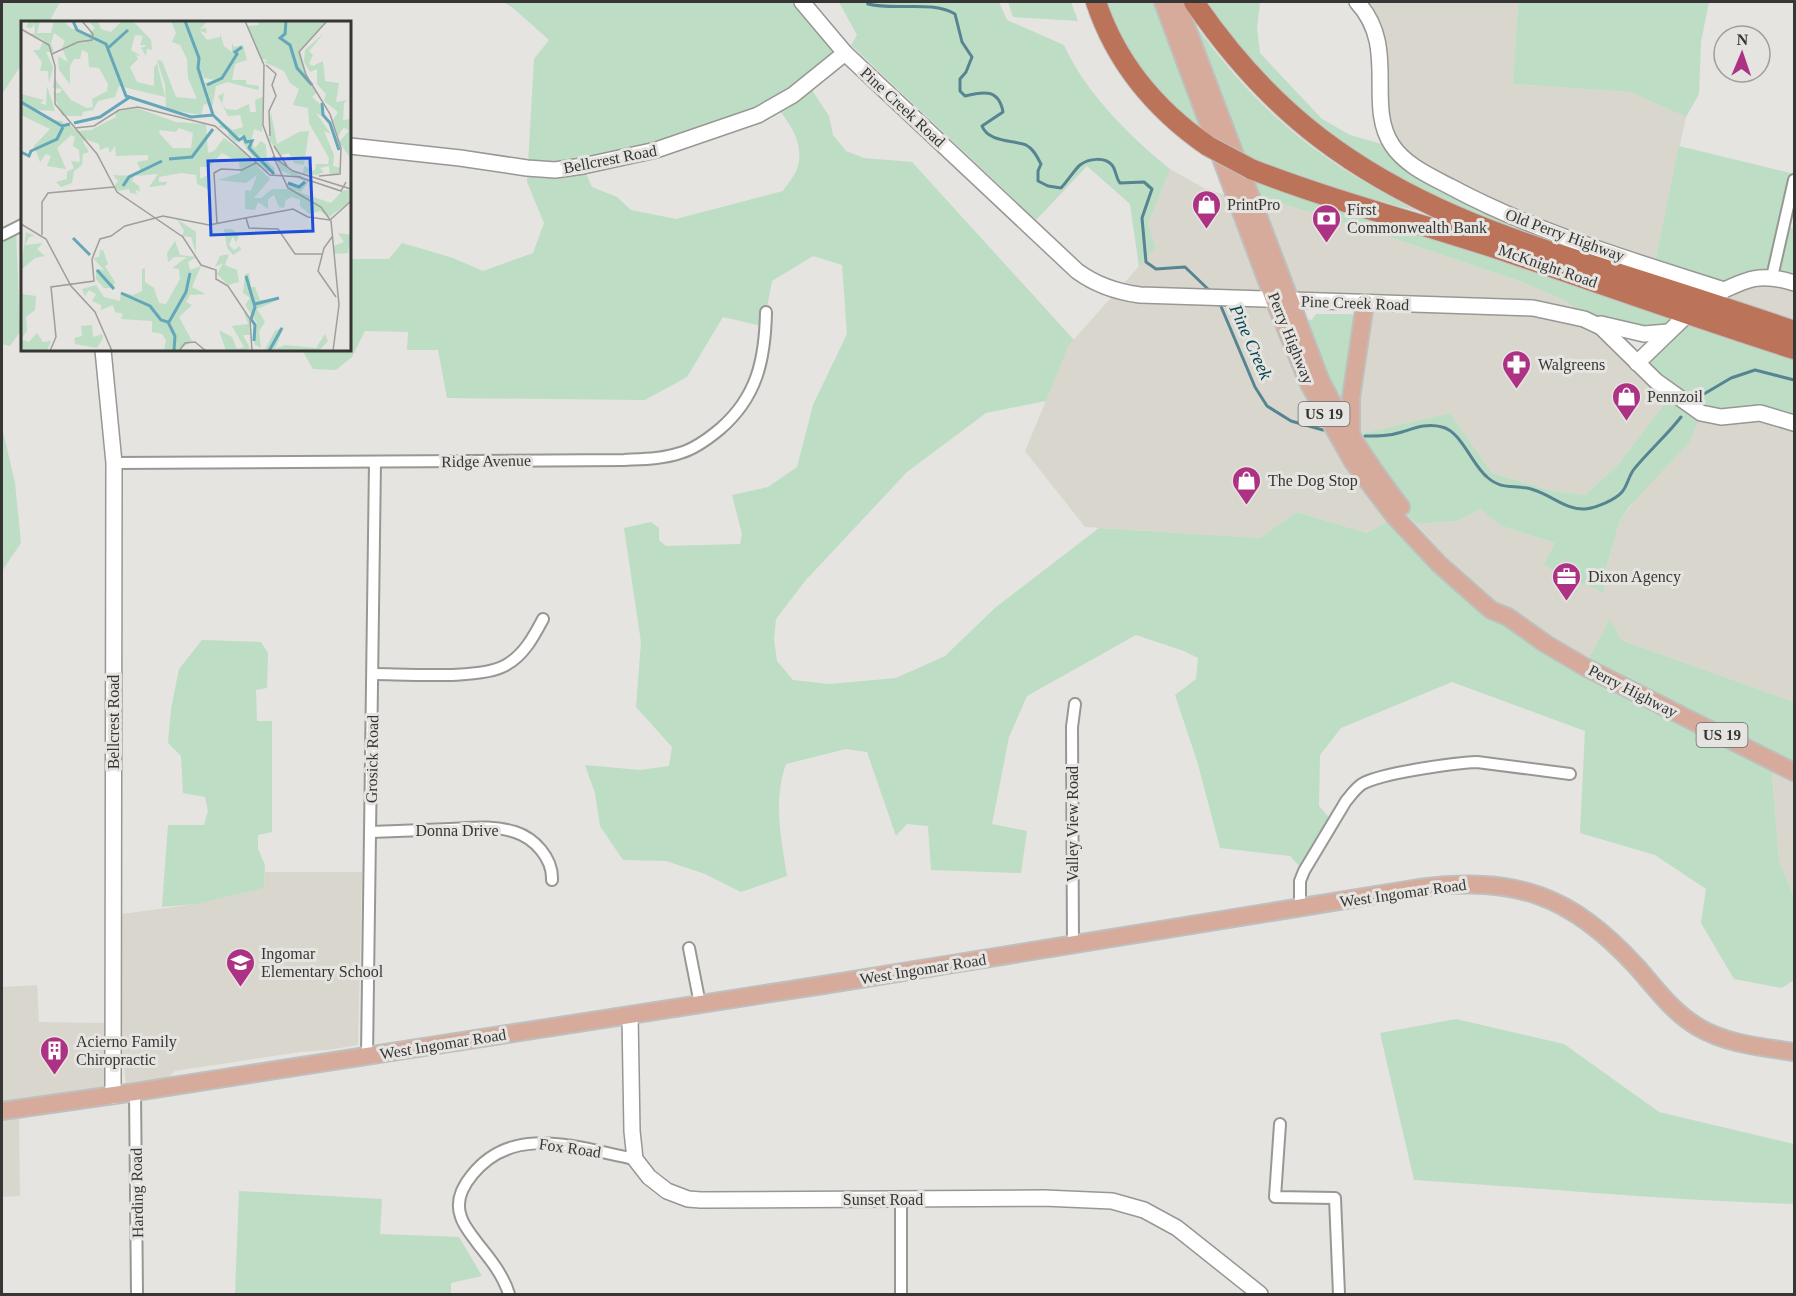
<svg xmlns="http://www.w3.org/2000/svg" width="1796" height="1296" font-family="'Times New Roman',serif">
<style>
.built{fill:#d9d7cd}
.green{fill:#bdddc5;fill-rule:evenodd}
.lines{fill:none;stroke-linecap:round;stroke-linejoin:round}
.stream{stroke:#568591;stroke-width:3}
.street-casing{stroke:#989794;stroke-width:14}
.secondary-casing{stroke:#989794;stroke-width:18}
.primary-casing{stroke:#bfbfbe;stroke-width:20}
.highway-casing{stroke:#bfbfbe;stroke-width:22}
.street{stroke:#fff;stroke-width:10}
.secondary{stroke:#fff;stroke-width:15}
.primary{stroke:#d6ab9b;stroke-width:16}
.highway{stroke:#bb7359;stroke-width:20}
.highway-bridge-casing{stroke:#bfbfbe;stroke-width:22;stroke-linecap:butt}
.highway-bridge{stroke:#bb7359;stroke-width:20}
.labels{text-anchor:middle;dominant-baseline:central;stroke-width:6;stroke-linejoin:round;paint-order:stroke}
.shield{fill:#e5e4e0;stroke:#6a6a68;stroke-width:1.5}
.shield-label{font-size:15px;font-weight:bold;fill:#363635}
.street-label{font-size:16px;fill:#363635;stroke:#e5e4e0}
.poi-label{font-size:16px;fill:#363635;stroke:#e5e4e0;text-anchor:start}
.water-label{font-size:18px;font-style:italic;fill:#054451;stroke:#e5e4e0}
.inset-river{fill:none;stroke:#64a7b8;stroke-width:3}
.inset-road{fill:none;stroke:#9f9e9c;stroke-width:1.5}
.view{fill:#1d4ed8;fill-opacity:0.15;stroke:#1d4ed8;stroke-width:3}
.inset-edge{fill:none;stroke:#363635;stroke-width:3}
</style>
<rect width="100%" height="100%" fill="#e5e4e0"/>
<g class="built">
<path d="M1357,2H1518L1513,84L1630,92L1686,117L1654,267L1514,218L1392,145L1381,73Z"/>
<path d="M1170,169L1204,188L1237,199L1395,517L1367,533L1297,512L1260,538L1085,527L1025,451L1069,345L1156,247L1148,224Z"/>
<path d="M1249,194L1369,230L1519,281L1564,300L1596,323L1672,394L1617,466L1585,495L1553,491L1492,473L1450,413L1351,436L1364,303L1289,301Z"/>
<path d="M1740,282L1794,283V331L1703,301Z"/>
<path d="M1701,413L1794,423V702L1621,640L1585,667L1508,617L1497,602L1446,557L1416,524L1458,521L1480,509L1501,526L1555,543L1604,593V575L1620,520Z"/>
<path d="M1771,760L1794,772V897L1779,861Z"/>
<path d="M265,872H362L358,1045L328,1050L300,1052L175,1071L169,1077L126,1083L120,1033L121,914L197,904L264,888Z"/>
<path d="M37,985L39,1022L106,1023L105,1089L2,1104V987Z"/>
<path d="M19,1108L20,1196L2,1197V1111Z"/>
</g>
<g class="green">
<path d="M2,2H60L49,22H22V64L2,94Z"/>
<path d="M503,2H802L845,53L808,84L829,116L833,135L846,151L864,158L912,162L1074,340L1069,345L1046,401L986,413L907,472L805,581L776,619L774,639L777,661L793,680L829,684L896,678L945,656L996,607L1099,528L1260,538L1297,512L1367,533L1395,517L1439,564L1585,666L1610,619L1621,640L1794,702V772L1771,761L1779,861L1794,897V980L1782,988L1734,979L1701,923L1706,889L1655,855L1580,833L1585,731L1452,682L1341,728L1320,755L1319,806L1333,822L1304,871L1290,856L1220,848L1198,764L1175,695L1196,679L1198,658L1184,651L1136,635L1027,696L1009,737L992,824L1027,831L1021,873L931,870L928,826L907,824L896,836L867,752L846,749L786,764C773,801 781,838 787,876L741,892L705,874L666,861L623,860L600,826L595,793L585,765L640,770L669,766L672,747L636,707L641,642L624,528L651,522L659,528V540L666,546L740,544L742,534L732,495L768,487L797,467L813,405L847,334L842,265L813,256L772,281L766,312V327L723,317L687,377L645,400L447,398L438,350H407L408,332L365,331L352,357L336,370L313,369L302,350H350V259H389L402,243L453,258L483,271L533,253L544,223L527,182L534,59L549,40L512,7ZM776,106C790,124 804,142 798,166C796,175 787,184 783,191L676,219L631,210L617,197L592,187L583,167Z"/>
<path d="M839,2H999L1007,20L1064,45C1085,92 1130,137 1170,169L1148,224L1156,247L1139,267L1130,204L1087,166L1036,220L851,45L857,35Z"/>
<path d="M1008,2H1071L1078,21L1013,17Z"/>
<path d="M1103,2H1155L1203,131L1188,123L1133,62Z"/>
<path d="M1201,2H1260L1257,28L1260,53L1322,119L1350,135L1385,145L1512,223L1510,231L1396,177L1344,146L1270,85Z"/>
<path d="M1518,2H1709L1701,42L1699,94L1686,117L1630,92L1513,84Z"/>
<path d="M1192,20C1230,74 1275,123 1330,160C1357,179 1388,195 1417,211C1358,195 1299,178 1242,154Z"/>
<path d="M1679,146L1794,174L1785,226L1794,228V283L1780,279L1724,290L1654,267Z"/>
<path d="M1251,169L1794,349V423L1701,413L1690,441L1629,507L1620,520L1604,575V593L1544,565L1555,543L1501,526L1480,509L1458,521L1416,524L1403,510L1351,436L1450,413L1492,473L1553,491L1585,495L1617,466L1672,394L1637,363L1667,333L1596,323L1564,300L1519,281L1369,230L1249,194Z"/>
<path d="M16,228L20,332L10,346L2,344V235Z"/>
<path d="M1316,314H1350L1358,317L1343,400L1340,402L1308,328L1309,319L1312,320Z"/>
<path d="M2,427L15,483L21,543L2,571Z"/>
<path d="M202,640L261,642L268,653L267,688L256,690L257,721H272V832L258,835V849L265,865L264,888L197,904L162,907L168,825H204L208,811L205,797L183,793L181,756L168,743L171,709L179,669Z"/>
<path d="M1456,1019L1564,1044L1659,1112L1794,1144V1204C1668,1200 1541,1188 1414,1180L1380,1033Z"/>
<path d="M239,1191L382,1199L380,1234L459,1237L482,1276L451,1283V1294H235Z"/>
</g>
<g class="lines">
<g class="stream">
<path d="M867,2L868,4C896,11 931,0 955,14L962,42L972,57L966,72L960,79V91L965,96C984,91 999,89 1003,112L982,126C988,142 1013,140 1026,145C1034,149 1037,157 1041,164L1038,171V181L1048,186L1061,188C1067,182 1075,169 1080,165C1089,158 1105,157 1112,165C1117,171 1115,177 1120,183L1144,182L1152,189L1142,218L1146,262L1156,269L1185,267L1210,291"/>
<path d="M1220,304L1255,387L1267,406L1291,421L1323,430"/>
<path d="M1704,394L1731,378L1755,370L1794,380"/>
<path d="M1365,436C1378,436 1390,436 1402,432C1415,428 1427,423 1442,427C1461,431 1472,465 1487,477C1504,492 1515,483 1534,490C1551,495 1566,510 1585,509C1596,508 1615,500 1622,492C1628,485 1629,474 1635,468C1650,450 1667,435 1681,417"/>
</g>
<defs>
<g id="street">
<path d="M2,235L22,225"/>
<path d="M1772,277L1794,180"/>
<path d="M114,463L624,460C643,459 662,459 680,453C695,449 708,439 720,429C757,397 765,360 766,312"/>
<path d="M373,674C404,674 481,680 506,665C524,655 534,636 543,619"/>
<path d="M371,832C397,831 424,830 450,829C471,828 494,825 515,832C534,838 553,858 552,880"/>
<path d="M1300,908V881L1304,871L1346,801C1351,795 1355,789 1362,784C1381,773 1454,763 1477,762L1570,774"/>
<path d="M1073,945L1072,727L1075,704"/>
<path d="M689,948L700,1004"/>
<path d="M367,1056L375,462"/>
<path d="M135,1092L137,1294"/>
<path d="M1280,1124L1275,1197L1335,1198L1339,1294"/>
<path d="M901,1199V1294"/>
<path d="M509,1294C503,1275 491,1260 478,1244C472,1235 464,1227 461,1217C455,1201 462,1187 472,1175C514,1122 580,1149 635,1159"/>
</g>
<g id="secondary">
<path d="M802,2L845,53L1077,271C1096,285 1117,292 1140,295L1533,308L1584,319L1601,327L1656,381L1701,413L1721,417L1760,413L1794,423"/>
<path d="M1357,2C1399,47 1365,104 1392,145C1405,165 1430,176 1451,187C1537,233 1631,260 1724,290"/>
<path d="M350,146L460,158L527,168L555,170L583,166L656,150L758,115L793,95L845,53"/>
<path d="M1716,294C1746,279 1761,272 1794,283"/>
<path d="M1601,324L1644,334L1668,332"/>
<path d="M103,350L114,463L113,1096"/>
<path d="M1637,363L1693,309"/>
<path d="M630,1015L632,1131L635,1159L649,1177L667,1191L688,1199L701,1200L1044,1198L1112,1201L1144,1210L1177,1228L1260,1294"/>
</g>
<g id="primary">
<path d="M1163,2L1274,300L1309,384L1353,462L1395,517L1439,564L1491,610L1508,617L1546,644L1585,667L1794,772"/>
<path d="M1177,2L1320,379C1342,424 1370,467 1401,507"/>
<path d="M1351,432V398L1365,303"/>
<path d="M2,1111L135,1092L823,985L1419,888C1515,876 1570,894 1636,966C1655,987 1672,1012 1698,1027C1726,1044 1762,1047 1794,1052"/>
</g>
<g id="highway">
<path d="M1096,2C1116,62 1156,110 1208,146"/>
<path d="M1194,2C1229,53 1270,100 1320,138C1405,203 1503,238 1604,269C1667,289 1731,309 1794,331"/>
<path d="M1251,169C1335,202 1424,224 1510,253C1605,285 1699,319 1794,349"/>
</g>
</defs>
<use href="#street" class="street-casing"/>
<use href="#secondary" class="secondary-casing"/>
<use href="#primary" class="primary-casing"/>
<use href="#highway" class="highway-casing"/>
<use href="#street" class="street"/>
<use href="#secondary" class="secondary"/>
<use href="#primary" class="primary"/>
<use href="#highway" class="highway"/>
<defs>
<path id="highway-bridge" d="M1208,146L1251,169"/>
</defs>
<use href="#highway-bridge" class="highway-bridge-casing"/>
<use href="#highway-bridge" class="highway-bridge"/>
</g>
<defs>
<symbol id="shop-pin" viewBox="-11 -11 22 30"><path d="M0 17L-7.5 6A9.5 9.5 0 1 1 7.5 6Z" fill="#ad3284" stroke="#e5e4e0"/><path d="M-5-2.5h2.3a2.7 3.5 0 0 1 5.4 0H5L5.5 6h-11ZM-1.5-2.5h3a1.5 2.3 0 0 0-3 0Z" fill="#fff"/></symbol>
<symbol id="bank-pin" viewBox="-11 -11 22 30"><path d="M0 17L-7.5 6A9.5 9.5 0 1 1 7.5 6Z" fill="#ad3284" stroke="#e5e4e0"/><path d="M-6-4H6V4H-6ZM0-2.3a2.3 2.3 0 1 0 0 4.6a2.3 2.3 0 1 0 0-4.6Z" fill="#fff"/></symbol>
<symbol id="pharmacy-pin" viewBox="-11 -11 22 30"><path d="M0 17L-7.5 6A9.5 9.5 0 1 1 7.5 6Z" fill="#ad3284" stroke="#e5e4e0"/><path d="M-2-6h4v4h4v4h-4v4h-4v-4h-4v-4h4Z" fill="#fff"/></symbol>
<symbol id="office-pin" viewBox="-11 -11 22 30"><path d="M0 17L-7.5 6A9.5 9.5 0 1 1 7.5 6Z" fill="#ad3284" stroke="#e5e4e0"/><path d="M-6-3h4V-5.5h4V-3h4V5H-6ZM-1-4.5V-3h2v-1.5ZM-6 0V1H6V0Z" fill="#fff"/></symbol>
<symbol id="school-pin" viewBox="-11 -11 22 30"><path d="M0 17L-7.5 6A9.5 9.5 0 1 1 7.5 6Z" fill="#ad3284" stroke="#e5e4e0"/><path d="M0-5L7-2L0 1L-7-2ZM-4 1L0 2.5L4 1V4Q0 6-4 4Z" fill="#fff"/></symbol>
<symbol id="building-pin" viewBox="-11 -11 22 30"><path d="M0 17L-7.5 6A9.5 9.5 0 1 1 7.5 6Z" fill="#ad3284" stroke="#e5e4e0"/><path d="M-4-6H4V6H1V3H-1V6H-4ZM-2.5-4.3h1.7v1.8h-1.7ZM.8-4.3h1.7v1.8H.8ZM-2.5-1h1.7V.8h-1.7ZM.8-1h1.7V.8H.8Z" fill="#fff"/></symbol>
</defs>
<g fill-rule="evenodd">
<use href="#shop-pin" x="1190" y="188" width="33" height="45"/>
<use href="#bank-pin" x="1310" y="202" width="33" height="45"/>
<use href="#pharmacy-pin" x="1500" y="348" width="33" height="45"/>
<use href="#shop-pin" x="1610" y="380" width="33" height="45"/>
<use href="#shop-pin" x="1230" y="464" width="33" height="45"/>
<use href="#office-pin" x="1550" y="560" width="33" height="45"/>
<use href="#school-pin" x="224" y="946" width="33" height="45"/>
<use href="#building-pin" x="38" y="1034" width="33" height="45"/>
</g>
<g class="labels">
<g class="shield">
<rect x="1298.5" y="402" width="51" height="24" rx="4.5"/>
<rect x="1696.5" y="723" width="51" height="24" rx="4.5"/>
</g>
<g class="shield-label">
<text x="1324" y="414">US 19</text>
<text x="1722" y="735">US 19</text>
</g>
<g class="street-label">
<text transform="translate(903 107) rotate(43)">Pine Creek Road</text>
<text transform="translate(610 159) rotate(-11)">Bellcrest Road</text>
<text transform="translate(1565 235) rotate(20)">Old Perry Highway</text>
<text transform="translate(1548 266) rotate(19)">McKnight Road</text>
<text transform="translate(1355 303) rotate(2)">Pine Creek Road</text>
<text transform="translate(1291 338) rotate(68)">Perry Highway</text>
<text transform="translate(486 461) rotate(-1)">Ridge Avenue</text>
<text transform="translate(1633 691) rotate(27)">Perry Highway</text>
<text transform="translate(113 722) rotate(-90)">Bellcrest Road</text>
<text transform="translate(372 759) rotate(-89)">Grosick Road</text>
<text transform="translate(1072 824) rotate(-90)">Valley View Road</text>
<text x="457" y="830">Donna Drive</text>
<text transform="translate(1403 893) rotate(-8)">West Ingomar Road</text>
<text transform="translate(923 969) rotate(-9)">West Ingomar Road</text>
<text transform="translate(443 1044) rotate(-9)">West Ingomar Road</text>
<text transform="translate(570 1148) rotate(8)">Fox Road</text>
<text transform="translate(137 1193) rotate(-91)">Harding Road</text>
<text x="883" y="1199">Sunset Road</text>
</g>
<g class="poi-label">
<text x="1227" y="204">PrintPro</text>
<text x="1347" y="209">First<tspan x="1347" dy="18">Commonwealth Bank</tspan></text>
<text x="1538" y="364">Walgreens</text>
<text x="1647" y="396">Pennzoil</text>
<text x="1268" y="480">The Dog Stop</text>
<text x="1588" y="576">Dixon Agency</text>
<text x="261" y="953">Ingomar<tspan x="261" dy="18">Elementary School</tspan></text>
<text x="76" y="1041">Acierno Family<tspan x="76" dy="18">Chiropractic</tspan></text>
</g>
<g class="water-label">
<text transform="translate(1251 342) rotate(66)">Pine Creek</text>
</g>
</g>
<g transform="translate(21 21)">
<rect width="330" height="330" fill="#e5e4e0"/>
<path d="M8,0H19L16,12H30L33,0H42L51,8H55V3L57,9L68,13L74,7L67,0H77L80,8L90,11L101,0H112L130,19L131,29L126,28L125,35L120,27L126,24H119L122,15L114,14L110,29L120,35L115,34L117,38L109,46L116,61L133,65V46L136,42L144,76L98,65L94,76L77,80L72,89L62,91L61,95H41L32,72H39L41,68L32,67L33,57L50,79L66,87L72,86L71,78L86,70L87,63L78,47L68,46L67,32L61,29L59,38H53L49,45V63L38,49L37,35L47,41L41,27L44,20L33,12L30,23L33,31H25L32,46L28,62L27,50H19L21,41L12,29H18L23,19L9,13L14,12L13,2L11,7L5,6ZM150,0H187L179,8L185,7L186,12L179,10L186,19L199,16V12L203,25L211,31V22L213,26L222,24L226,39L214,43L211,59H225V63L238,65L237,69L206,61L195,65L191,87L184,62L193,59L183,57L180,49L189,84L183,83L180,94L145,88L144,64L136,39L141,40L155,76L176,78L167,57L166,38L159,24L151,21L155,12ZM237,0L305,1L279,29L285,52L296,71L291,76L301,85L305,97L295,92L310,113L303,110L313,134L312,145L319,147V152L309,155L308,145L299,147L303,151L296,154L282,152L283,145L294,150L295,143H307L308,137L288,102L287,87L272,84L278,68L269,62L263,50L243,41L247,39L241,38L226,5L238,4ZM303,12L288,30L292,34L288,43L292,45L302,40L304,60L318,62L315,81L327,79L323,82L322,99L330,98V138L318,121L328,110L323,106L317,115L312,99L317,91L303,80L305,73L296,63V48L289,51L283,41L284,29ZM26,65L34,90L15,89L31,99L42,100L43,104L46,102L56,110L70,109L95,96L94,91L116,87L155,101L185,103L187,132L193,130L203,117L236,141L225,127L221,119L224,116L219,114L215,122L207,114L208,109L197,106L202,102L212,109L222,106L219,94L207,95L197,75L203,72L201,83L205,88L215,89L228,83L229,91H235L234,79L242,76L241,111L233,108L230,121L234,127L240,120L245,124L246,140L254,148L252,153L250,148L247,151L234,143L249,158L233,177H240L251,168H266L265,163L270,161L278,165L283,160L259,149L255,139L288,160L280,171L269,168L310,182L321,170L330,168V180L308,196L299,190L288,193L279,185V179L271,176L265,179L263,187L258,186L253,174L247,178V188L237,181L234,189L224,188V169L230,170L236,154L225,162L197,159L219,152L218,141L201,132L188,146H179V158L189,153L188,174L187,168L176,163L175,154L160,152L138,156V161H146L145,164L128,166L137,153L114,155L120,150L116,141L127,139V134L95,135L94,125L89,132L87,126L79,129L78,123L64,118L62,121L68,131L62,133L61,144L53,150L51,162L40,166L35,161L46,158V151L53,147L50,140L59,141L58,129L52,125L54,116L50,114L36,127L45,148L26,145L30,135L25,133L19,141L13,125L29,108L0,94V73L23,79L19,82L25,84ZM158,107L172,112L170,127H152L139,113L138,109L155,111ZM250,91L256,123L278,111L288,110L283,144L273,142L268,132L260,134L248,119ZM92,154L113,155L111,160L118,165L119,171L114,168L116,173L109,172L108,168L97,170L93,166L97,160ZM156,198L175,211V232L170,216L161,215L163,210ZM203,208H211L218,214L215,222L212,215L208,224L213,229L219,225L220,229L212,234L206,227ZM5,211L14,215L8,216L4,224L22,222L16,228L24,235L14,237L0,249ZM317,212L330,214L327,232L313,233V225L323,221ZM154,220L159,234L175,236L167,241L169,249L180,245L171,266L185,273L169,274L165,281L171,284L158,296L171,320L157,330H143L145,319L141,313L131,311V300L100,298L102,293L94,291L92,284L80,289V284L71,280L75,273L68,269L64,275L61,268L75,264L83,276L99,280L100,271L112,274L121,270V248L124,247V261L133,267L138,282L145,283L159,258L158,248L151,247L166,236H153L147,241L146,232ZM79,229H82L87,243L84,245L94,261L92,267H83L75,258V248L83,249L72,237L78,236ZM208,233L204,244L216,249L218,261L207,264L196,253L202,242L194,246L199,235ZM228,252L230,266H234L239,279L259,278L236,288L244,301L238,310L240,327L233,323L236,302L224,284L229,277L222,272L224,253ZM0,273L15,275L14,289L5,296L6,310L0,318L8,321L16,312L22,321L30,320L26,330H0ZM222,288L228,296L229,314H222L229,327L224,330H205L198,309L211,316L216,328L223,326L211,305L227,303ZM71,304L72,316L81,313L82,317L76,327L54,323L53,317L61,315L60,305ZM263,305L254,328L264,324L295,327L304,313L307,320L298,330H243L254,310Z" fill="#bdddc5" fill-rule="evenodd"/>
<path class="inset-river" d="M52,0L56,9L85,23L105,75L170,96L192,94L218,119L223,116L225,121L231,120L228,127L253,153M164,0L178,37L177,47L192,94M265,0L264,13L259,17L269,24L276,47L291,64M87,27L107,9M186,64L201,57L216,33L214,31L221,26M0,81L41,105L49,103M301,82L302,94L309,102L318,129M53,102L79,96L109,76M0,131L8,135L10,130L36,118L42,106M148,138L171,136L192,108M267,162L278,166L284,161M102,165L108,156L141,140M52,217L69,234M76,249L93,268M225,255L234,286L230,298L234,304L233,320M100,272L129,285L140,299L147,301L154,315L153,330M234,283L258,277M148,301L165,271L169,252M248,330L261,307"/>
<path class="inset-road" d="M224,0L243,44L242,104L254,137L272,150L330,168M0,8L28,24L34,45V83L76,133L96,171L162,216L180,244L195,249V258L207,265L229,298L231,330M31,33L57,21L71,19L72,13L61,0M245,44L255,53L251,64L255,75L248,90L249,115M54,107L73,105L98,89L117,86L194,105L249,154L280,156M253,125L266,145M252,135L267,167L300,186L310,200L318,284L312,330M298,155L319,153L320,127L309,93L285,54L278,31L306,0M278,156L320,170L325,161M225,197L228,207L257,208L274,233H301M309,199L330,180M196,202L193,152L200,148L221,149L235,142M0,203L25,218L50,265L74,291L91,330M21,214V181L27,172L93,166M311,216L303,227L297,250L315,276M29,330L35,316L30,266L73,260L71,238L79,218L90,215L104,205L142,195L188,204L272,188L287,196L309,199M158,330L164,322L174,321L185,330"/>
<path class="view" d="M289,137L292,210L190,214L187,140Z"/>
<rect width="330" height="330" class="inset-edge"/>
</g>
<rect width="1796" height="1296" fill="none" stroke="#363635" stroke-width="6"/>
<g transform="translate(1742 54) rotate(2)"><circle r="28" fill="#e5e4e0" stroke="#9f9e9c" stroke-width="1.5"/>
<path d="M0-4.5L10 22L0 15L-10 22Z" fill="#ad3284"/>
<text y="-9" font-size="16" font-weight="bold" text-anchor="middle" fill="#363635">N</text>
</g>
</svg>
